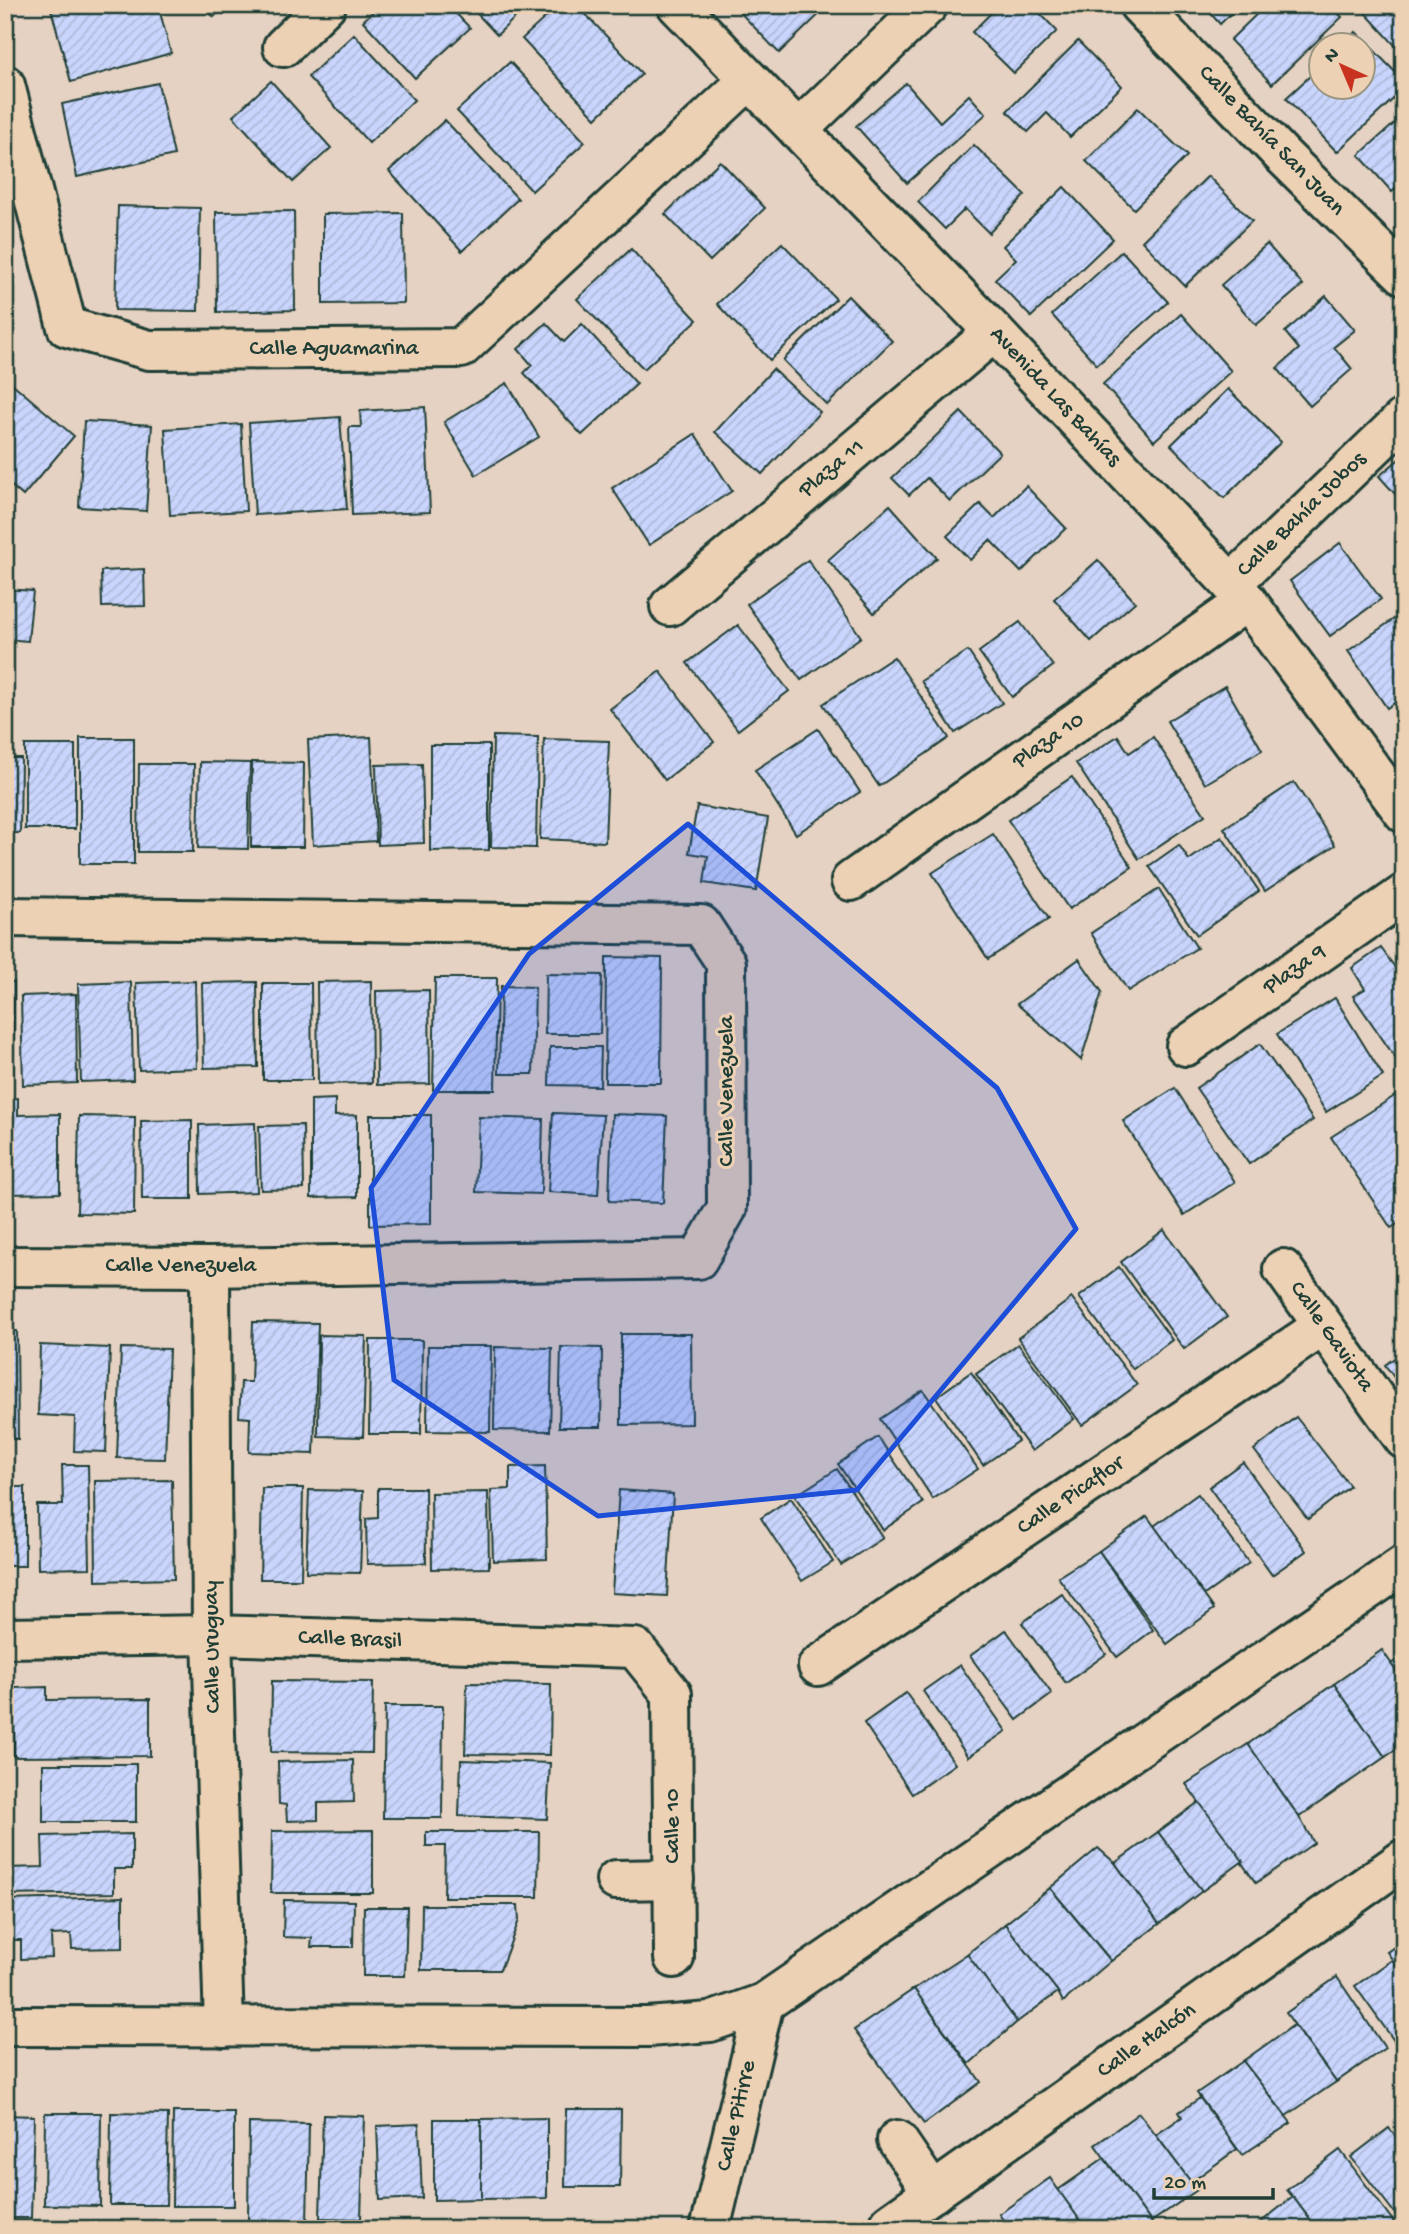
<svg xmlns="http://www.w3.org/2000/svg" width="1409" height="2234" font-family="'Gochi Hand',sans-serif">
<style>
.building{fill:url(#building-hatch);stroke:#1f3d34;stroke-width:2}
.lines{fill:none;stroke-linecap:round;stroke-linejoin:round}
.street-casing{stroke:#1f3d34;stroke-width:44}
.secondary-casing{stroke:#1f3d34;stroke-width:44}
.street{stroke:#edd1b4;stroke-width:38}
.secondary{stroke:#edd1b4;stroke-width:38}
.marked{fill:#1d4ed8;fill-opacity:0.2;stroke:#1d4ed8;stroke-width:5;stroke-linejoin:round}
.labels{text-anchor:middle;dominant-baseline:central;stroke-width:6;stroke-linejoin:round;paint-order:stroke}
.street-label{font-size:23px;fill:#1f3d34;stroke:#edd1b4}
</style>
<defs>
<pattern id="building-hatch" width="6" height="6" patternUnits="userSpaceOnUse" patternTransform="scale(1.75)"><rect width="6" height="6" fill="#cad5fd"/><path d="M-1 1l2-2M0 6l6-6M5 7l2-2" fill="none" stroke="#adb8d9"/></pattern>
</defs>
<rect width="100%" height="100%" fill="#e6d2c3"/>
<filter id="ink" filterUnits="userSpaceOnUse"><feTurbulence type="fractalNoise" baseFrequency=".0143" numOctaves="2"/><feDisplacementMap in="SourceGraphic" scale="14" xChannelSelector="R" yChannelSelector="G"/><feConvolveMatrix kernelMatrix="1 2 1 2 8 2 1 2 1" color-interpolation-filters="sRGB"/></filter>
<g filter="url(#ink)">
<g class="building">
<path d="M62,5H158L171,53L71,82L51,9Z"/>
<path d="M202,5H225L214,17Z"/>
<path d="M380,5H448L470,28L415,78L363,21Z"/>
<path d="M469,5H528L497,35Z"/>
<path d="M559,5H577L642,74L596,118L522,39Z"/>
<path d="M733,5H829L779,53Z"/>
<path d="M999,5H1032L1057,31L1014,73L972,32Z"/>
<path d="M1203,5H1240L1220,24Z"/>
<path d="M1266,5H1331L1342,17L1272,84L1230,40Z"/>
<path d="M1360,5H1404V55L1359,6Z"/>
<path d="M1356,32L1404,81V89L1337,152L1286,98L1322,65V88H1364V46H1342Z"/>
<path d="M354,34L414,100L369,143L308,77Z"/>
<path d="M1078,41L1122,86L1070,137L1047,113L1028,132L1007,111Z"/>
<path d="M510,62L585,142L532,191L457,111Z"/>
<path d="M271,81L331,148L293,182L233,116Z"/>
<path d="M158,83L174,155L77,177L62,104Z"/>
<path d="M906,83L940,122L969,95L986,114L907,183L856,126Z"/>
<path d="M1138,108L1187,156L1134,209L1086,161Z"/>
<path d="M1404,115V181L1392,192L1359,155Z"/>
<path d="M445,120L518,199L462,251L389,171Z"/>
<path d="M974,145L1025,195L989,233L965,209L945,229L918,202Z"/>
<path d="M720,161L765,208L710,261L665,214Z"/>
<path d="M1208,176L1252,221L1185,286L1142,241Z"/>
<path d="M1064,187L1113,239L1031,317L995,279L1016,259L1003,246Z"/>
<path d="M118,206L200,208L198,311L115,310Z"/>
<path d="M294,211L295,310L217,312L216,212Z"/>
<path d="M403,213L404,303L323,304V214Z"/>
<path d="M782,243L836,299L770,360L717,304Z"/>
<path d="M1267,244L1303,285L1256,325L1221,285Z"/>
<path d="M631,249L697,320L644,369L577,299Z"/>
<path d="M1122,251L1168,302L1097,365L1052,315Z"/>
<path d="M848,296L892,341L827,405L783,360Z"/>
<path d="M1326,296L1355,330L1334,347L1352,369L1310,406L1277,368L1299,349L1285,332Z"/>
<path d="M1181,314L1231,371L1154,441L1103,384Z"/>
<path d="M546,323L564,342L582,324L637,384L582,435L524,373L532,365L518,349Z"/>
<path d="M773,369L820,412L762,474L715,432Z"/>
<path d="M7,379L74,436L23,496L5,480V382Z"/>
<path d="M507,383L539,437L476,475L444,422Z"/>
<path d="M1228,389L1281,442L1224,498L1171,445Z"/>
<path d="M425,407L430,512L352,515L349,427H361L360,411Z"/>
<path d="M961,412L1000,453L950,501L927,478L909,495L892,478Z"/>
<path d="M340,417L347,509L255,515L249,423Z"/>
<path d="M84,421L152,425L146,511L79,507Z"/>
<path d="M241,424L246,511L170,515L165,429Z"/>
<path d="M695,434L732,491L649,545L612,488Z"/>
<path d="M1404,455V504L1379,476Z"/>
<path d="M1026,486L1066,528L1021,572L990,540L970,560L947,536L980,504L994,518Z"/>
<path d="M890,505L937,558L874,613L828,560Z"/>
<path d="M1340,543L1381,599L1330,636L1290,581Z"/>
<path d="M808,560L861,637L801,680L747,604Z"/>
<path d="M1098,560L1135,602L1091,641L1054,599Z"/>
<path d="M144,569L145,606L102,607L101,571Z"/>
<path d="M5,589L33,591L28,641L5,639Z"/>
<path d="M1404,612V696L1387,708L1348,651Z"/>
<path d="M1020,622L1053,666L1012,697L979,652Z"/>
<path d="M738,625L789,691L738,730L687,663Z"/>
<path d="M968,651L1002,703L955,733L921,681Z"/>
<path d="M894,657L949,738L879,786L823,704Z"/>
<path d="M660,671L714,742L665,780L610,709Z"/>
<path d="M1225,686L1262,750L1205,784L1167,721Z"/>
<path d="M818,729L860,792L796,834L755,770Z"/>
<path d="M493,736L538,737L536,848L491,847Z"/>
<path d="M1118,736L1129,753L1153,737L1205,815L1139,859L1076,763Z"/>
<path d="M371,737L376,841L313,845L308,740Z"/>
<rect x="80" y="738" width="54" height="126"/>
<path d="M544,739L609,741L605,842L540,839Z"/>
<rect x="25" y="745" width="50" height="84"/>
<path d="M430,745H489V850L430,851Z"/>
<path d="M5,758H21L20,833H5Z"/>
<path d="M200,762L250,763L248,849L198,848Z"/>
<path d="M252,762L304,763L303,847H251Z"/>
<path d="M139,764H194L193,852H138Z"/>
<path d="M422,764L424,843L378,845L376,765Z"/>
<path d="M1072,777L1132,867L1069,909L1008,820Z"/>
<path d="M1294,782L1335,845L1265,891L1224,828Z"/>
<path d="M697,806L768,818L756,891L704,883L708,856L689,853Z"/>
<path d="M993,834L1049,919L988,959L932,873Z"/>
<path d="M1222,837L1259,891L1197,935L1149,866L1179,845L1189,860Z"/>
<path d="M1159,889L1197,948L1128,991L1091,933Z"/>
<path d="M1381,948L1404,980V1064L1401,1066L1353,996L1365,989L1352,968Z"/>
<path d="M606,957L662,958L661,1083H605Z"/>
<path d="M1079,959L1102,992L1081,1060L1017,1004Z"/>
<path d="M546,974L602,975L600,1034H545Z"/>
<path d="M435,978H497L495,1090H433Z"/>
<path d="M195,981L197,1068L139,1070L136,983Z"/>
<path d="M371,981L372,1083L318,1084L317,982Z"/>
<path d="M5,982H14L13,1075H5Z"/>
<path d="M131,982L133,1080L81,1082L78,984Z"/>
<path d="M257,982L258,1067L204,1068L202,983Z"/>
<path d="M263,983H311L312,1080H263Z"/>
<path d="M501,986L535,987L533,1074H499Z"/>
<path d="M429,990L430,1084L377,1085L376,991Z"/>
<path d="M76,994L77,1083L23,1085L21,996Z"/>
<path d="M1335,998L1383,1076L1326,1112L1277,1034Z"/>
<path d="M1260,1044L1313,1120L1249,1164L1196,1088Z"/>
<path d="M550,1047H601L600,1086L549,1085Z"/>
<path d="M1175,1088L1235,1182L1184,1215L1123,1121Z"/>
<path d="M1404,1090V1220L1391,1228L1331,1137Z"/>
<path d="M18,1098V1115L60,1114V1193L5,1194V1099Z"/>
<path d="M335,1099V1116L357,1115V1197L311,1198V1100Z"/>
<path d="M553,1113L603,1115L598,1195L548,1192Z"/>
<path d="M612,1114L667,1116L663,1203L609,1201Z"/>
<path d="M370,1115H431V1224L370,1225Z"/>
<path d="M79,1116L135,1117L134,1214L77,1213Z"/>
<path d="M479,1117L543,1119L541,1194L476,1192Z"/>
<path d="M192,1120V1199H142L141,1121Z"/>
<path d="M255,1123L257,1192L200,1194L199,1125Z"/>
<path d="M303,1125L304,1189L261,1190L259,1126Z"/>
<path d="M1164,1230L1227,1317L1184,1349L1121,1262Z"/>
<path d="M1119,1267L1172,1340L1133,1369L1079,1297Z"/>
<path d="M1072,1298L1137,1385L1082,1425L1018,1338Z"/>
<path d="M253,1322L318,1323L314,1454L249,1452L250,1418L239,1417L241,1382H251Z"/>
<path d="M5,1331H17L18,1439H5Z"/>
<path d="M621,1334H691L692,1424L621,1425Z"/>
<path d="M319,1335L366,1336L363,1437L318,1436Z"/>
<path d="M370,1340H422L421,1434H369Z"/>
<path d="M1018,1344L1074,1419L1032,1451L976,1374Z"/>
<path d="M40,1345L110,1348L106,1452L74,1451L75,1417L38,1415Z"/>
<path d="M428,1346H491L490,1432L427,1431Z"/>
<path d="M495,1347L552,1348L550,1431L494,1430Z"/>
<path d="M561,1347L602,1348L601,1427H559Z"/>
<path d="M121,1348L169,1349L165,1459L117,1458Z"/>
<path d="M1404,1351V1391L1385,1365Z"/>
<path d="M971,1372L1018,1441L983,1465L936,1397Z"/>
<path d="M923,1390L978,1469L933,1499L880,1419Z"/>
<path d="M1296,1417L1350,1486L1308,1519L1254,1450Z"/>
<path d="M878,1437L923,1503L883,1530L838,1464Z"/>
<path d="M1243,1462L1306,1551L1272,1575L1209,1487Z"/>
<path d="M62,1465H88L90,1568L38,1569L37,1505H63Z"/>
<path d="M545,1466L547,1559L493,1561L491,1490L510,1489V1467Z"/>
<path d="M837,1469L883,1538L841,1565L795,1496Z"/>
<path d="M172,1480L174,1579L96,1581L95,1481Z"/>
<rect x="5" y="1487" width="20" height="79"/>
<path d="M262,1488H303L301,1579H260Z"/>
<path d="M378,1488H425L426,1563L367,1564L366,1519L378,1518Z"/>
<path d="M309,1490L363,1491L360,1573L306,1572Z"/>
<path d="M619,1490L673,1494L667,1596L612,1593Z"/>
<path d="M488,1492L489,1568L432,1569L431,1493Z"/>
<path d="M1198,1494L1249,1563L1204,1595L1154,1526Z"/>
<path d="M791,1498L833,1562L802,1581L761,1518Z"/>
<path d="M1147,1516L1214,1609L1167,1644L1099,1551Z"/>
<path d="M1099,1551L1153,1630L1117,1657L1058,1577Z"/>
<path d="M1062,1594L1106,1654L1066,1683L1022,1623Z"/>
<path d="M1006,1630L1052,1694L1017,1720L970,1656Z"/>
<path d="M1382,1650L1404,1682V1744L1385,1757L1334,1684Z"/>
<path d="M1404,1655V1682L1391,1664Z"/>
<path d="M960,1665L1006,1731L968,1757L923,1691Z"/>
<path d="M272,1681L373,1682L372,1753L271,1752Z"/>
<path d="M467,1683L551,1684L550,1755L465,1754Z"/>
<path d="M1334,1684L1385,1757L1299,1817L1248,1744Z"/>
<path d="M47,1687V1700L150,1699V1756L14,1757V1688Z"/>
<path d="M906,1693L955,1764L912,1794L864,1723Z"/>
<path d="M385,1706H443L442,1818H383Z"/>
<path d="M5,1724H8L6,1818H5Z"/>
<path d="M1248,1744L1299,1817L1314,1843L1256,1883L1186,1784Z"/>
<path d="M353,1760L354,1802L318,1803V1820L287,1821L286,1805L279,1804L278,1762Z"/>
<path d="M461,1760L550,1763L547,1819L459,1816Z"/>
<rect x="43" y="1764" width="93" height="58"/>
<path d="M1199,1802L1243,1861L1202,1891L1158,1832Z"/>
<path d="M373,1830V1893H271L272,1831Z"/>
<path d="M426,1832H539L538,1897H444L445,1846H426Z"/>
<path d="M1158,1832L1202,1891L1159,1924L1115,1863Z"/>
<path d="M132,1834V1869H114V1893L5,1895V1868L43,1867L42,1836Z"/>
<path d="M1098,1848L1115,1863L1159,1924L1111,1961L1050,1888Z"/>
<path d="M1050,1888L1111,1961L1063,2002L1058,1992L1005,1924Z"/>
<path d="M123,1897V1948L72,1949L71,1934L51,1935L52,1958L21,1959V1940H10V1922H5V1900Z"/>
<path d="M284,1900L354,1901L353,1947H311L312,1938L283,1937Z"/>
<path d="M422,1905H518L519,1920L500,1970H421Z"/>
<path d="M364,1907H407L405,1976H363Z"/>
<path d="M1005,1924L1058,1992L1017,2022L967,1954Z"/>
<path d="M1404,1940V1976L1387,1952Z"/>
<path d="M967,1954L1017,2022L969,2064L914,1989Z"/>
<path d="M1392,1960L1404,1976V2046L1400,2049L1355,1986Z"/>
<path d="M1337,1977L1385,2048L1336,2082L1286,2013Z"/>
<path d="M914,1989L981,2082L924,2124L854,2030Z"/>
<path d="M1294,2025L1336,2082L1286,2116L1243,2061Z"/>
<path d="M1243,2061L1291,2123L1242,2155L1197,2093Z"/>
<path d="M1200,2098L1237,2149L1191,2182L1156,2135L1182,2117L1179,2112Z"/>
<path d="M566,2109H621L620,2187H565Z"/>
<path d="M173,2112H234V2206H172Z"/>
<path d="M45,2113H101L100,2206L44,2205Z"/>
<path d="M111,2113L168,2114L166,2205H110Z"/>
<path d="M1139,2113L1197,2190L1151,2222L1095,2145Z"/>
<path d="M5,2115L34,2116L31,2218H5Z"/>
<path d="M323,2115L364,2116L361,2219L320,2218Z"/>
<path d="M547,2118V2198L481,2199V2119Z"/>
<path d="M434,2119H481V2199L434,2200Z"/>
<path d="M249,2123L309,2124L307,2224L248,2223Z"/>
<path d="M419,2124L422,2198L380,2200L377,2126Z"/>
<path d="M1389,2128L1404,2148L1403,2224L1351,2157Z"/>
<path d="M1340,2150L1399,2229H1317L1293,2197L1287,2190Z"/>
<path d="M1104,2158L1151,2222L1155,2229H1086L1058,2190Z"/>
<path d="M1050,2178L1086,2229H1009L999,2214Z"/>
<path d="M1293,2197L1317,2229H1252Z"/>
</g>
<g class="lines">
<defs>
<g id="street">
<path d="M677,5L994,332L1247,601L1404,813"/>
<path d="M1139,5L1283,156L1404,275"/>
<path d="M283,47L326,5"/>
<path d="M5,85L67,327L149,350L461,348L749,80"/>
<path d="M798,130L928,5"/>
<path d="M1231,584L1404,418"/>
<path d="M670,606L994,332"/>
<path d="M851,881L1247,601"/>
<path d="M5,917L701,925L726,963L727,1208L698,1259L210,1267L5,1266"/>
<path d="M1186,1046L1404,894"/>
<path d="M210,1267L212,1635L224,2027"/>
<path d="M1283,1269L1404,1439"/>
<path d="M5,1638L212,1635L635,1648L672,1694L674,1958"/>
<path d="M818,1666L1323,1326"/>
<path d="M616,1880L674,1879"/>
<path d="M897,2140L933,2193"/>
<path d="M890,2223L1404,1859"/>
<path d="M710,2229L764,2003"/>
</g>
<path id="secondary" d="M5,2026L648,2027L710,2022L764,2003L1404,1565"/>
</defs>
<use href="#street" class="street-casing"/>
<use href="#secondary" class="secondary-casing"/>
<use href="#street" class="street"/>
<use href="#secondary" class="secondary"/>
</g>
</g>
<path class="marked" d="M688,824L997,1088L1076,1229L857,1490L598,1516L394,1380L371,1188L529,954Z"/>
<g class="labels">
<g class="street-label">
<text transform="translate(1271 141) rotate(46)">Calle Bahía San Juan</text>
<text x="334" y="349">Calle Aguamarina</text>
<text transform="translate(1055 397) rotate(47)">Avenida Las Bahías</text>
<text transform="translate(832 469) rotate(-40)">Plaza 11</text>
<text transform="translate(1302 515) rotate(-44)">Calle Bahía Jobos</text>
<text transform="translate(1049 741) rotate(-35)">Plaza 10</text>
<text transform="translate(1295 970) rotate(-35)">Plaza 9</text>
<text transform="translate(727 1091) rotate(-90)">Calle Venezuela</text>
<text x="181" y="1266">Calle Venezuela</text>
<text transform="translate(1331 1337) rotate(55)">Calle Gaviota</text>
<text transform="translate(1071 1496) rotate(-34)">Calle Picaflor</text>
<text transform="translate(350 1640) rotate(2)">Calle Brasil</text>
<text transform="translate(213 1647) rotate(-91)">Calle Uruguay</text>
<text transform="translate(673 1826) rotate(-90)">Calle 10</text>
<text transform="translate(1147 2041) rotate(-35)">Calle Halcón</text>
<text transform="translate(737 2116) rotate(-77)">Calle Pitirre</text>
</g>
</g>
<rect width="1409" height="2234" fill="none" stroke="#edd1b4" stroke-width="28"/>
<rect x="14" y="14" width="1381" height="2206" fill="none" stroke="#1f3d34" stroke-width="2.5" filter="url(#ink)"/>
<g transform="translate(1342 66) rotate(316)"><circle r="33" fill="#edd1b4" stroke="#9b9681" stroke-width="2"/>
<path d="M0-5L12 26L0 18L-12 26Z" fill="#c8321e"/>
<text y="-10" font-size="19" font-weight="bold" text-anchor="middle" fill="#1f3d34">N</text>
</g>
<path d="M1154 2188v10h119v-10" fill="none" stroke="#1f3d34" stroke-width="3.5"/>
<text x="1164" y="2188" font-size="21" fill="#1f3d34" stroke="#edd1b4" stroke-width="5" paint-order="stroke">20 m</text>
</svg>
